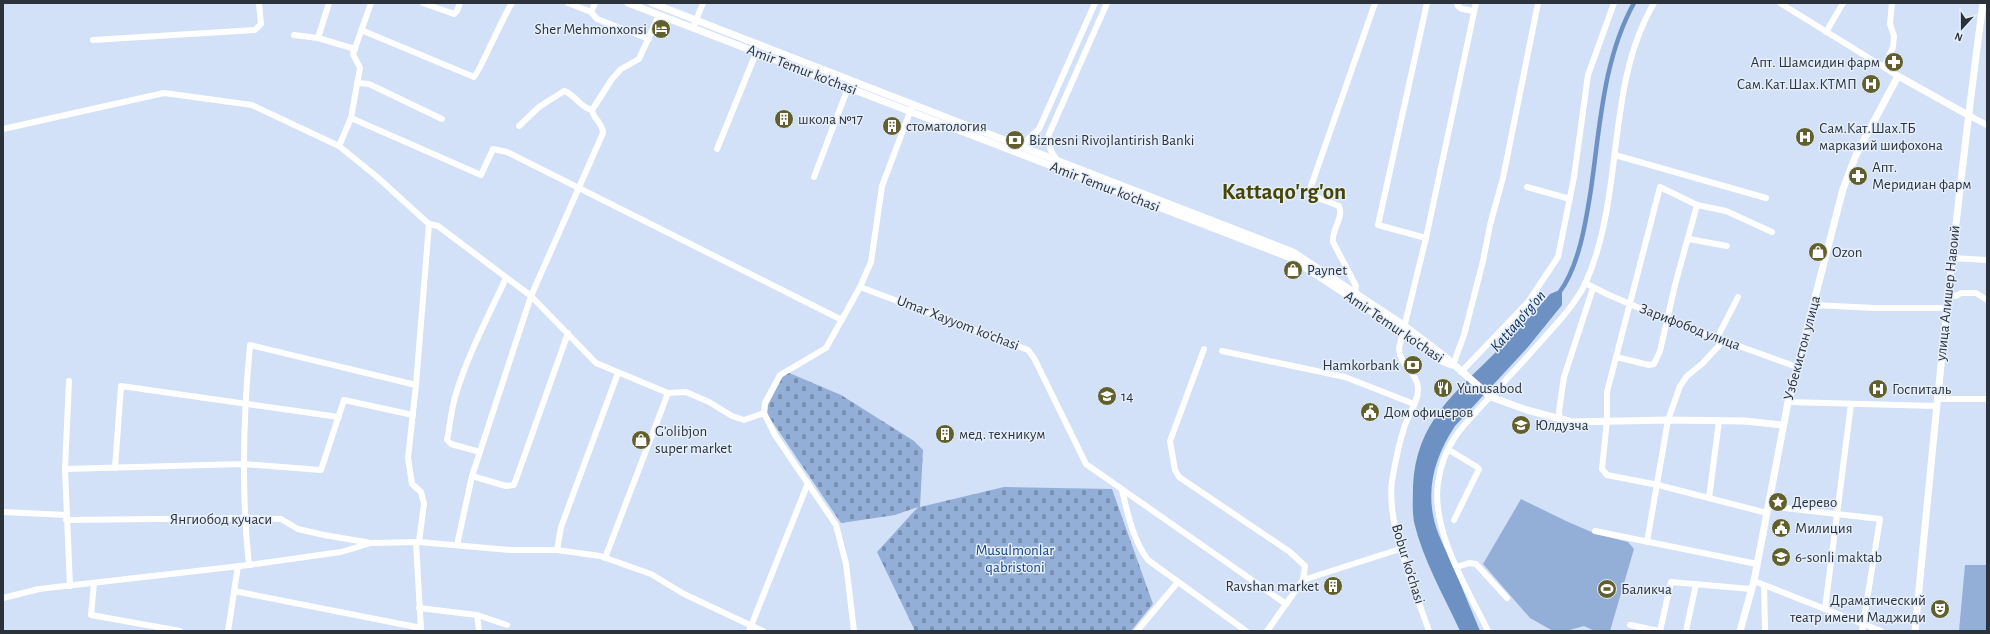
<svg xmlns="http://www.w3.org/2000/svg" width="1990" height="634" font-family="'Alegreya Sans',sans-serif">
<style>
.green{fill:#93afd8}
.cemetery{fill:url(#cemetery-stones)}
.water{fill:#6e91c3}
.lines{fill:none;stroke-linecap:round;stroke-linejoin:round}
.canal{stroke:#6e91c3;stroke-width:4.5}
.minor{stroke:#fff;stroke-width:6}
.major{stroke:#fff;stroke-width:7}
.labels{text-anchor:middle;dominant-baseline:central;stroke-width:3;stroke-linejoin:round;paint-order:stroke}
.poi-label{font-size:15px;fill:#2c323a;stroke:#e5eefb;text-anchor:start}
.street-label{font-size:15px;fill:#2c323a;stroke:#e5eefb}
.park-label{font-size:15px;fill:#164380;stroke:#e5eefb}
.water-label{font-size:16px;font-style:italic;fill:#062856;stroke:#e5eefb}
.town-label{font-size:23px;font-weight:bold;fill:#474503;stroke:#e5eefb}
</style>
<defs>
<pattern id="cemetery-stones" width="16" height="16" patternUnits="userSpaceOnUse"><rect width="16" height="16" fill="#93afd8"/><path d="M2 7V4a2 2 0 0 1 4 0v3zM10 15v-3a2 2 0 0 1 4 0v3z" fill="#788fb0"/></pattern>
</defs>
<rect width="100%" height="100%" fill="#d2e1f7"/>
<g class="green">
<path d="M1521,499L1566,521L1596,534L1628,542L1634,549L1610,631H1595L1584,626L1566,631H1553L1530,618L1483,564Z"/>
<path d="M1965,565H1987V631H1959Z"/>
</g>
<path class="cemetery" d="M787,372L841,395L914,441L923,450L920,507L1004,487L1112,489L1153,604L1131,631H915L877,552L918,507L895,515L841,523L767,414L768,405L783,376Z"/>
<path class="water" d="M1562,289V305L1528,347L1455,426C1437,453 1427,483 1433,515C1436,533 1446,550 1453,566C1462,588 1471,609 1480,631H1460C1444,596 1423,560 1414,522C1412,510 1413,498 1413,486C1416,422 1455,393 1496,352C1515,333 1533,314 1550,294Z"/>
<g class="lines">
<path class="canal" d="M1559,293C1579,267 1586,221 1591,189C1600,127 1603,59 1634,3"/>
<g class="minor">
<path d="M423,3L454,14L457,11L460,3"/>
<path d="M568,3L591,12"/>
<path d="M595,3L591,12L597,19L649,39"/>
<path d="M1457,3L1458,6L1462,9L1473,11"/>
<path d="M1780,3L1898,76"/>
<path d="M693,28L703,3"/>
<path d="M361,30L474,77C478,75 504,14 512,3"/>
<path d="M1826,32L1843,3"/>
<path d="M294,35L318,38L355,49"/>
<path d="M318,38L329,3"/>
<path d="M93,40L255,30L261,24L259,3"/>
<path d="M1884,67L1893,47L1894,36L1890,24L1892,3"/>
<path d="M357,83L369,84L442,119"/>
<path d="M1968,115L1987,125"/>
<path d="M351,118L481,175L493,149L507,152L842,320"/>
<path d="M519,126L539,107L564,91C575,94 580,108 592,110"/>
<path d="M3,129L164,93L252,105L339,146L376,176L429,224L438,226L531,296L596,363L668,393L686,392L709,402L732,416L744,420L764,413"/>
<path d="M339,146L351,118L360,68L353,54L371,3"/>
<path d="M717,149L756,53"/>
<path d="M1021,150L1027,140L1039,129L1095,3"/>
<path d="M1615,155L1766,198"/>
<path d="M1057,160C1050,151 1048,145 1049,134L1107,3"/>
<path d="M814,177L848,88"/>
<path d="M1527,187L1570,199"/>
<path d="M1426,238L1378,225L1427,3"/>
<path d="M1689,239L1727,246"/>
<path d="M1952,258L1987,260"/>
<path d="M1585,283L1609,295L1667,320L1797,367"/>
<path d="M860,287L1028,350L1034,358L1086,464L1286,604"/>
<path d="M1355,292L1356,286L1333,242C1331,230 1344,218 1339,206L1313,196L1310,193V189L1375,3"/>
<path d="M1948,294L1956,296L1961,293H1976L1987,300"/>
<path d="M1813,305L1875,308H1947"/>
<path d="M1717,338L1738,297"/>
<path d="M1204,349L1170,441L1175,470L1179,477L1290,552L1305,566L1303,580"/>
<path d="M1222,351L1345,377L1414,404"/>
<path d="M1616,357L1649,365L1654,364L1660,351L1675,285L1697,205"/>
<path d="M1453,365L1464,335L1483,261L1490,225L1503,178L1538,3"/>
<path d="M1461,372L1528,302L1558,257L1574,177L1588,75L1614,3"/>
<path d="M69,381L65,469L70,586"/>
<path d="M416,385L429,224"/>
<path d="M1937,399H1987"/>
<path d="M1788,402L1936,406"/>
<path d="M1560,420L1559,411L1564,377L1593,288"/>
<path d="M1449,450L1477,467L1479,469L1454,520"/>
<path d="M480,452L451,444L447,440C450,426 451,411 455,397C467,356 488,317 506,278"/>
<path d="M115,468L121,386L339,417"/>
<path d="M65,469L243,464L321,470L344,400L413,415"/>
<path d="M472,476L506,486L514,485L568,333"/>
<path d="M1122,490C1128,515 1133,540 1148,560L1246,631"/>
<path d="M1709,498L1719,421"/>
<path d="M1768,506L1880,519L1862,631"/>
<path d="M3,512L66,515"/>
<path d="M1767,513L1658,485L1607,475L1602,469L1607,420V392L1660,187L1697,205L1726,211L1772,232"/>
<path d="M66,520L244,518L281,519L298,529L324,535L371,543"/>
<path d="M1595,531L1757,564"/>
<path d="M416,542L421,630"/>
<path d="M1647,542L1668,420L1680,386L1687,376L1703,363L1724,340"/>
<path d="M457,545L472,476L531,296L603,133C603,123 593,119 592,110L612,79L621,69L639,59L659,15"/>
<path d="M557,550L561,527L618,373"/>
<path d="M605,558L668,393"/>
<path d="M249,565C241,491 243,419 250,345L416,385L408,458L412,484L421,492L424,504L419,542"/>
<path d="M1457,567L1469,563L1476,564L1507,598"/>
<path d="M1754,581L1881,631"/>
<path d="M94,583L91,615L180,631"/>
<path d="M1764,585L1765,631"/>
<path d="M234,591L421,628"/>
<path d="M3,598L39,589L249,565L341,552L371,543L419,542L510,550H557L600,556L651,574L684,594L763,631"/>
<path d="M419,608L477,615L479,631"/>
<path d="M1825,609L1851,404"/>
<path d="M477,615L507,625"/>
<path d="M1630,625L1659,631"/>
<path d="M228,631L238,566"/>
<path d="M749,631L808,483"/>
<path d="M854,631L846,564L836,525L775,435L764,413L765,403L780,375L826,348L860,287L871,262L882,186L913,104"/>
<path d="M1137,631L1178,582"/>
<path d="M1267,631L1303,580L1400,549"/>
<path d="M1429,631C1415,590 1386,525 1392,481C1395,463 1399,443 1405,425C1409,414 1419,400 1418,388C1417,372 1399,365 1399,348L1426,238L1476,3"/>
<path d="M1488,631C1468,590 1431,531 1438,483C1440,468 1446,450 1455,437C1464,424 1476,412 1487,400C1509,377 1530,354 1551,330C1564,316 1578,299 1586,282C1625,194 1605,86 1654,3"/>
<path d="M1660,631L1671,582L1751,589"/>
<path d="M1686,631L1696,584"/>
</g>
<g class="major">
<path d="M628,3L1291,258L1394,326L1439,360L1452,365"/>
<path d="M652,3L1293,252L1405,326L1443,355L1491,397L1527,410L1572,422L1668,420L1745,421L1782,425"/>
<path d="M1740,631L1754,581L1788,402L1843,189L1856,155L1898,76L1968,115"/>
<path d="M1915,631C1935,421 1955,212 1983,3"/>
</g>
</g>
<defs>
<symbol id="hotel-disc" viewBox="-11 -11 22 22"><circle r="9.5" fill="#615f2c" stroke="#e5eefb"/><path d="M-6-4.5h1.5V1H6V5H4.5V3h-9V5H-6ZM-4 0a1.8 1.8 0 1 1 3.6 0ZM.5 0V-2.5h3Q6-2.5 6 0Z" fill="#fff"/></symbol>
<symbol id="pharmacy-disc" viewBox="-11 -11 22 22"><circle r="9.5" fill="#615f2c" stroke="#e5eefb"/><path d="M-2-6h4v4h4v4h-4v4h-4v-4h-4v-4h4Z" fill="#fff"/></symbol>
<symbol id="hospital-disc" viewBox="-11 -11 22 22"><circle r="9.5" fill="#615f2c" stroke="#e5eefb"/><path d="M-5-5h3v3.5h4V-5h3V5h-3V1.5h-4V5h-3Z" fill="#fff"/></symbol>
<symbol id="building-disc" viewBox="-11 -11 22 22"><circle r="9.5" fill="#615f2c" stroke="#e5eefb"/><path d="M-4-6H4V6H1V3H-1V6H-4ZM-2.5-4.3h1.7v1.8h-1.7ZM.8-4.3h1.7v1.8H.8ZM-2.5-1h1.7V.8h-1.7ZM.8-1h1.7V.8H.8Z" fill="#fff"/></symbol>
<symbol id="bank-disc" viewBox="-11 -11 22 22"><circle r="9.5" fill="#615f2c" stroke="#e5eefb"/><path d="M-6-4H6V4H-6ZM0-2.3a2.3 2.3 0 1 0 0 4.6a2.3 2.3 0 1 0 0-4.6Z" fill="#fff"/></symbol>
<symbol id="shop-disc" viewBox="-11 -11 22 22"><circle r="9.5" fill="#615f2c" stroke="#e5eefb"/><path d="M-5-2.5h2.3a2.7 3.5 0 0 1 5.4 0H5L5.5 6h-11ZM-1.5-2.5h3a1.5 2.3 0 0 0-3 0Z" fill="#fff"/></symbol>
<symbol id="restaurant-disc" viewBox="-11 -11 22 22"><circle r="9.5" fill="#615f2c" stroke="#e5eefb"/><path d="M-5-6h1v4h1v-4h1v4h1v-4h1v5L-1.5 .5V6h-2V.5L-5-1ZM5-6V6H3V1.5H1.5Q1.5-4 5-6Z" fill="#fff"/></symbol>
<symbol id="school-disc" viewBox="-11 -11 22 22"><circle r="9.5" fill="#615f2c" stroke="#e5eefb"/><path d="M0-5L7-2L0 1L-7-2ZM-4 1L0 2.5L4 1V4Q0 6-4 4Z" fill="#fff"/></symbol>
<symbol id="civic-disc" viewBox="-11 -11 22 22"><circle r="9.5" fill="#615f2c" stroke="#e5eefb"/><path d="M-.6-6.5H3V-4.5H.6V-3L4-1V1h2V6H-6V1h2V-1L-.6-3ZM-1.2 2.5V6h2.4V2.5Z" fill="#fff"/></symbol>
<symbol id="sight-disc" viewBox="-11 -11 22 22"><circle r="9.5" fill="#615f2c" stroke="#e5eefb"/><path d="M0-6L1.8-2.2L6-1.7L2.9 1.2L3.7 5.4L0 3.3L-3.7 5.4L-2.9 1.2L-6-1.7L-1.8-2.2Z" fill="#fff"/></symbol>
<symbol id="stadium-disc" viewBox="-11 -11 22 22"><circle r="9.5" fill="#615f2c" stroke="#e5eefb"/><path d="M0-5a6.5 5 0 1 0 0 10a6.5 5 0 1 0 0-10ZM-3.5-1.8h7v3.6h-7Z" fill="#fff"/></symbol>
<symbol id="theatre-disc" viewBox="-11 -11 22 22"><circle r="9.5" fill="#615f2c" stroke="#e5eefb"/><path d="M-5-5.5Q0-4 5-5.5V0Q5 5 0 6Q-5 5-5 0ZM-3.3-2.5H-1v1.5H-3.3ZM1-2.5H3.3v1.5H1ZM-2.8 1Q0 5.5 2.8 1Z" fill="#fff"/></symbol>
</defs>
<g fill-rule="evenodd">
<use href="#hotel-disc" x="650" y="18" width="22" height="22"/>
<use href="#pharmacy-disc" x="1883" y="51" width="22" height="22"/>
<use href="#hospital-disc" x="1860" y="73" width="22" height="22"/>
<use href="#building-disc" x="773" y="108" width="22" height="22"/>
<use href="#building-disc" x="881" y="115" width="22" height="22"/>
<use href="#hospital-disc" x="1794" y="126" width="22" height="22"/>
<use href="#bank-disc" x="1004" y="129" width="22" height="22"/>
<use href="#pharmacy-disc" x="1847" y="165" width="22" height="22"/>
<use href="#shop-disc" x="1807" y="241" width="22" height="22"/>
<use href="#shop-disc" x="1282" y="259" width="22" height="22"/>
<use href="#bank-disc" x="1402" y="354" width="22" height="22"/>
<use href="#restaurant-disc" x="1432" y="377" width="22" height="22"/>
<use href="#hospital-disc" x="1867" y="378" width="22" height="22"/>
<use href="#school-disc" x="1096" y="385" width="22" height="22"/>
<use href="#civic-disc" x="1359" y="401" width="22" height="22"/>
<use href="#school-disc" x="1510" y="414" width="22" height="22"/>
<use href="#building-disc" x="934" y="423" width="22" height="22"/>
<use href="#shop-disc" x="630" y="429" width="22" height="22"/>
<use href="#sight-disc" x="1767" y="491" width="22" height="22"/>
<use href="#civic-disc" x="1770" y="517" width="22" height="22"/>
<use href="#school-disc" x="1770" y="546" width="22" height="22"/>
<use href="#building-disc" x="1322" y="575" width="22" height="22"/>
<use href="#stadium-disc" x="1596" y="578" width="22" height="22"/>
<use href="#theatre-disc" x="1929" y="598" width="22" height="22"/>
</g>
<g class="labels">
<g class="poi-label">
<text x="647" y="29" text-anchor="end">Sher Mehmonxonsi</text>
<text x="1880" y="62" text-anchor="end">Апт. Шамсидин фарм</text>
<text x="1857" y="84" text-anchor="end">Сам.Кат.Шах.КТМП</text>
<text x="798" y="119">школа №17</text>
<text x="906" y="126">стоматология</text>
<text x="1819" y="128">Сам.Кат.Шах.ТБ<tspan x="1819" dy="17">марказий шифохона</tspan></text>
<text x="1029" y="140">Biznesni Rivojlantirish Banki</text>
<text x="1872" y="167">Апт.<tspan x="1872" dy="17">Меридиан фарм</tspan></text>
<text x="1832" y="252">Ozon</text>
<text x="1307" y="270">Paynet</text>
<text x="1399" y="365" text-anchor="end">Hamkorbank</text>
<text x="1457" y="388">Yunusabod</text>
<text x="1892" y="389">Госпиталь</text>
<text x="1121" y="396">14</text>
<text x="1384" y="412">Дом офицеров</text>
<text x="1535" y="425">Юлдузча</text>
<text x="655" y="431">G'olibjon<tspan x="655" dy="17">super market</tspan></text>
<text x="959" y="434">мед. техникум</text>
<text x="1792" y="502">Дерево</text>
<text x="1795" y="528">Милиция</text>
<text x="1795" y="557">6-sonli maktab</text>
<text x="1319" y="586" text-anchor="end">Ravshan market</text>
<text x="1621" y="589">Баликча</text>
<text x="1926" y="600" text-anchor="end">Драматический<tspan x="1926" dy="17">театр имени Маджиди</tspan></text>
</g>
<g class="street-label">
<text transform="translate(802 70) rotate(21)">Amir Temur ko'chasi</text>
<text transform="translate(1105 187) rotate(21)">Amir Temur ko'chasi</text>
<text transform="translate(1948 293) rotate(-84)">улица Алишер Навоий</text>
<text transform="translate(958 323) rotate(21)">Umar Xayyom ko‘chasi</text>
<text transform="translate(1394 327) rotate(34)">Amir Temur ko'chasi</text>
<text transform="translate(1690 327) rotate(21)">Зарифобод улица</text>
<text transform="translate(1802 348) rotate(-75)">Узбекистон улица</text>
<text x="221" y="519">Янгиобод кучаси</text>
<text transform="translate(1408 564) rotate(73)">Bobur ko'chasi</text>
</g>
<g class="park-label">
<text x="1015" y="550">Musulmonlar<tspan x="1015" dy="17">qabristoni</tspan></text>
</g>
<g class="water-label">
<text transform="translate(1518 321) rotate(-49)">Kattaqo'rg'on</text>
</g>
<g class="town-label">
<text x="1284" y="192">Kattaqo'rg'on</text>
</g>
</g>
<rect width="1990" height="634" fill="none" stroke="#2c323a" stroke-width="8"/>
<g transform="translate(1962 28) rotate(201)" stroke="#e5eefb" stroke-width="3" paint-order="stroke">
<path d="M0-3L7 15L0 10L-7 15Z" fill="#2c323a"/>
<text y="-6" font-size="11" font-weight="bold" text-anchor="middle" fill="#2c323a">N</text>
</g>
</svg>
